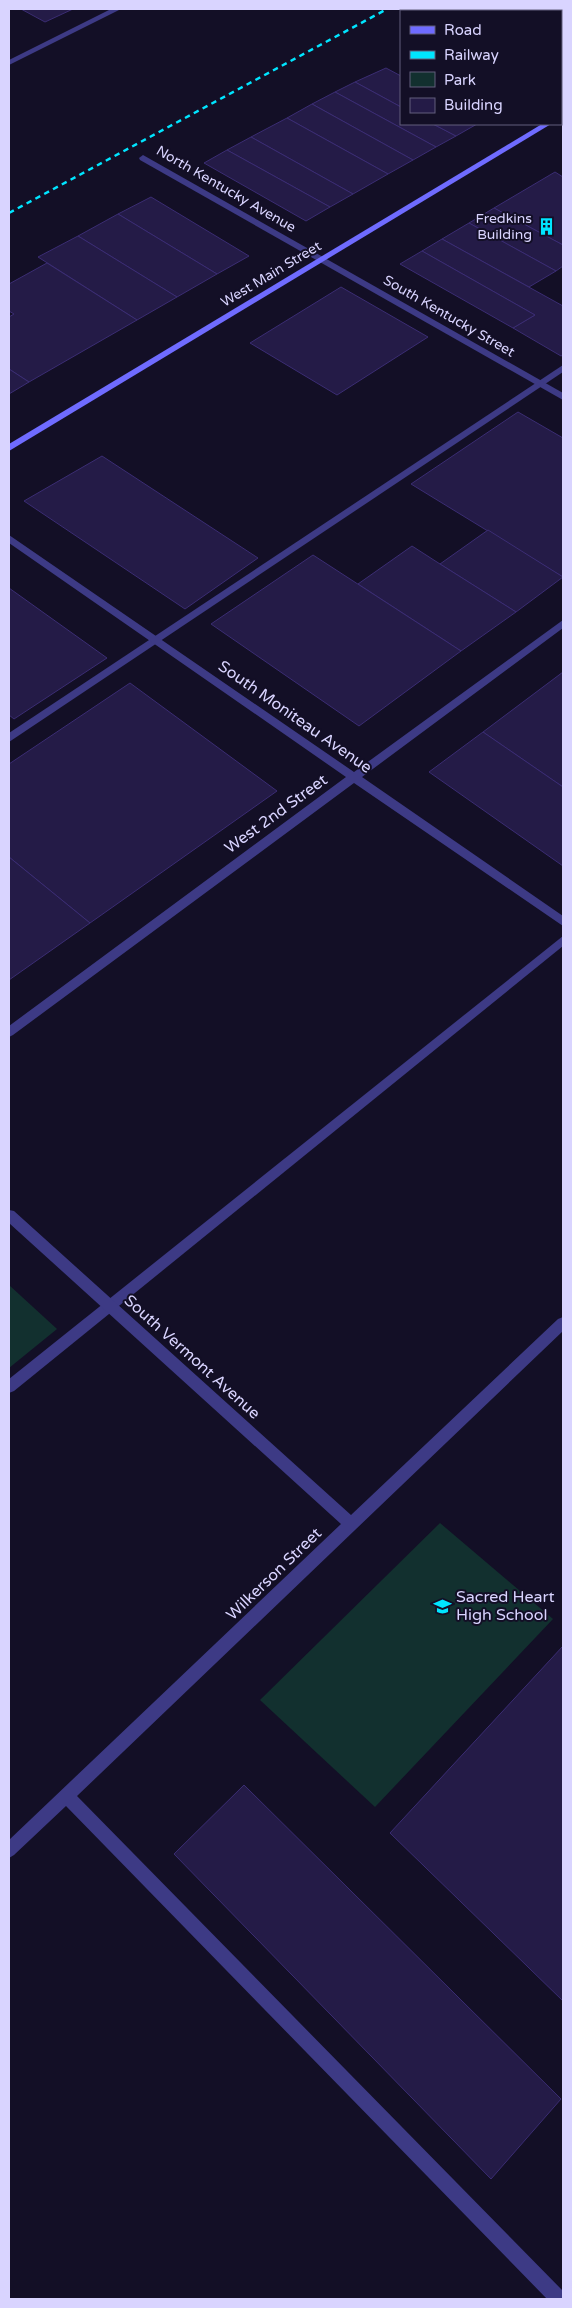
<svg xmlns="http://www.w3.org/2000/svg" width="572" height="2308" font-family="'Varela Round',sans-serif">
<style>
.green{fill:#12302f}
.building{fill:#241b47;stroke:#3b2d73}
.lines{fill:none;stroke-linecap:round;stroke-linejoin:round}
.lane{fill:#3d3a85;fill-rule:evenodd}
.street{fill:#3d3a85;fill-rule:evenodd}
.secondary{fill:#6f6bff;fill-rule:evenodd}
.rail{stroke:#00e5ff;stroke-width:2.5;stroke-dasharray:5.5 4.5;stroke-linecap:butt}
.labels{text-anchor:middle;dominant-baseline:central;stroke-width:4;stroke-linejoin:round;paint-order:stroke}
.far-street-label{font-size:14px;fill:#d9d4ff;stroke:#130f26}
.far-poi-label{font-size:14px;fill:#d9d4ff;stroke:#130f26;text-anchor:end}
.street-label{font-size:16px;fill:#d9d4ff;stroke:#130f26}
.poi-label{font-size:16px;fill:#d9d4ff;stroke:#130f26;text-anchor:start}
</style>
<rect width="100%" height="100%" fill="#130f26"/>
<g class="green">
<path d="M9,1285L57,1329L9,1368Z"/>
<path d="M440,1523L553,1619L375,1807L260,1700Z"/>
</g>
<g class="building">
<path d="M21,9H73L45,22Z"/>
<path d="M386,68L401,76V107L355,82Z"/>
<path d="M355,82L401,107V124H433L456,136L436,147L335,92Z"/>
<path d="M335,92L436,147L413,160L312,104Z"/>
<path d="M312,104L413,160L388,174L287,118Z"/>
<path d="M287,118L388,174L353,194L251,137Z"/>
<path d="M433,124H477L456,136Z"/>
<path d="M251,137L353,194L330,207L227,150Z"/>
<path d="M227,150L330,207L306,221L204,163Z"/>
<path d="M555,172L563,177V245L494,208Z"/>
<path d="M151,197L249,256L217,274L118,214Z"/>
<path d="M494,208L563,245V266L556,271L469,223Z"/>
<path d="M118,214L217,274L177,297L78,236Z"/>
<path d="M469,223L556,271L529,287L442,239Z"/>
<path d="M78,236L177,297L137,320L38,257Z"/>
<path d="M442,239L563,306V355L561,356L513,328L535,315L422,251Z"/>
<path d="M422,251L535,315L513,328L400,264Z"/>
<path d="M47,263L137,320L29,382L9,369V317L14,314L9,311V284Z"/>
<path d="M341,287L428,337L337,395L250,343Z"/>
<path d="M9,369L29,382L9,394Z"/>
<path d="M518,412L563,438V577L411,484Z"/>
<path d="M102,456L258,558L185,609L24,501Z"/>
<path d="M488,530L563,577L516,612L440,564Z"/>
<path d="M412,546L440,564L516,612L461,651L358,584Z"/>
<path d="M313,555L461,651L359,726L211,624Z"/>
<path d="M9,588L107,658L14,719L9,715Z"/>
<path d="M563,672V787L483,732Z"/>
<path d="M130,683L277,791L90,923L9,857V764Z"/>
<path d="M483,732L563,787V866L429,772Z"/>
<path d="M9,857L90,923L9,980Z"/>
<path d="M563,1646V2001L390,1833Z"/>
<path d="M244,1785L561,2099L491,2179L174,1854Z"/>
</g>
<g class="lines">
<g class="lane">
<path d="M563,365V372L9,742V733Z"/>
<path d="M563,936V946L14,1391L9,1393V1379Z"/>
</g>
<g class="street">
<path d="M111,9H121L9,65V60Z"/>
<path d="M143,155L563,393V400L140,160L139,158Z"/>
<path d="M9,535L354,772L563,620V628L362,777L563,916V926L354,783L13,1035L9,1037V1026L346,777L9,543Z"/>
<path d="M9,1210L14,1211L351,1515L558,1319L563,1317V1331L77,1796L563,2291V2299H547L66,1806L14,1855L9,1858V1840L341,1524L9,1223Z"/>
</g>
<g class="secondary">
<rect x="561" y="112" width="2" height="6"/>
<path d="M542,124H551L9,451V444Z"/>
</g>
<path class="rail" d="M9,213L387,9"/>
</g>
<defs>
<symbol id="building-bare" viewBox="-9 -9 18 18"><path d="M-4-6H4V6H1V3H-1V6H-4ZM-2.5-4.3h1.7v1.8h-1.7ZM.8-4.3h1.7v1.8H.8ZM-2.5-1h1.7V.8h-1.7ZM.8-1h1.7V.8H.8Z" fill="#00e5ff" stroke="#130f26" stroke-width="2.5" paint-order="stroke"/></symbol>
<symbol id="school-bare" viewBox="-9 -9 18 18"><path d="M0-5L7-2L0 1L-7-2ZM-4 1L0 2.5L4 1V4Q0 6-4 4Z" fill="#00e5ff" stroke="#130f26" stroke-width="2.5" paint-order="stroke"/></symbol>
</defs>
<g fill-rule="evenodd">
<use href="#building-bare" x="534" y="214" width="25" height="25"/>
<use href="#school-bare" x="430" y="1594" width="25" height="25"/>
</g>
<g class="labels">
<g class="far-street-label">
<text transform="translate(226 189) rotate(30)">North Kentucky Avenue</text>
<text transform="translate(271 274) rotate(-31)">West Main Street</text>
<text transform="translate(449 316) rotate(30)">South Kentucky Street</text>
</g>
<g class="far-poi-label">
<text x="532" y="218">Fredkins<tspan x="532" dy="16">Building</tspan></text>
</g>
<g class="street-label">
<text transform="translate(295 717) rotate(35)">South Moniteau Avenue</text>
<text transform="translate(276 814) rotate(-36)">West 2nd Street</text>
<text transform="translate(192 1357) rotate(42)">South Vermont Avenue</text>
<text transform="translate(274 1574) rotate(-44)">Wilkerson Street</text>
</g>
<g class="poi-label">
<text x="456" y="1597">Sacred Heart<tspan x="456" dy="18">High School</tspan></text>
</g>
</g>
<rect width="572" height="2308" fill="none" stroke="#d9d4ff" stroke-width="20"/>
<rect x="400" y="10" width="162" height="115" fill="#130f26" stroke="#625e7d"/>
<rect x="410" y="26" width="25" height="8" fill="#6f6bff" stroke="#625e7d"/>
<text x="444" y="35" font-size="15" fill="#d9d4ff">Road</text>
<rect x="410" y="51" width="25" height="8" fill="#00e5ff" stroke="#625e7d"/>
<text x="444" y="60" font-size="15" fill="#d9d4ff">Railway</text>
<rect x="410" y="72" width="25" height="15" fill="#12302f" stroke="#625e7d"/>
<text x="444" y="85" font-size="15" fill="#d9d4ff">Park</text>
<rect x="410" y="98" width="25" height="15" fill="#241b47" stroke="#625e7d"/>
<text x="444" y="110" font-size="15" fill="#d9d4ff">Building</text>
</svg>
